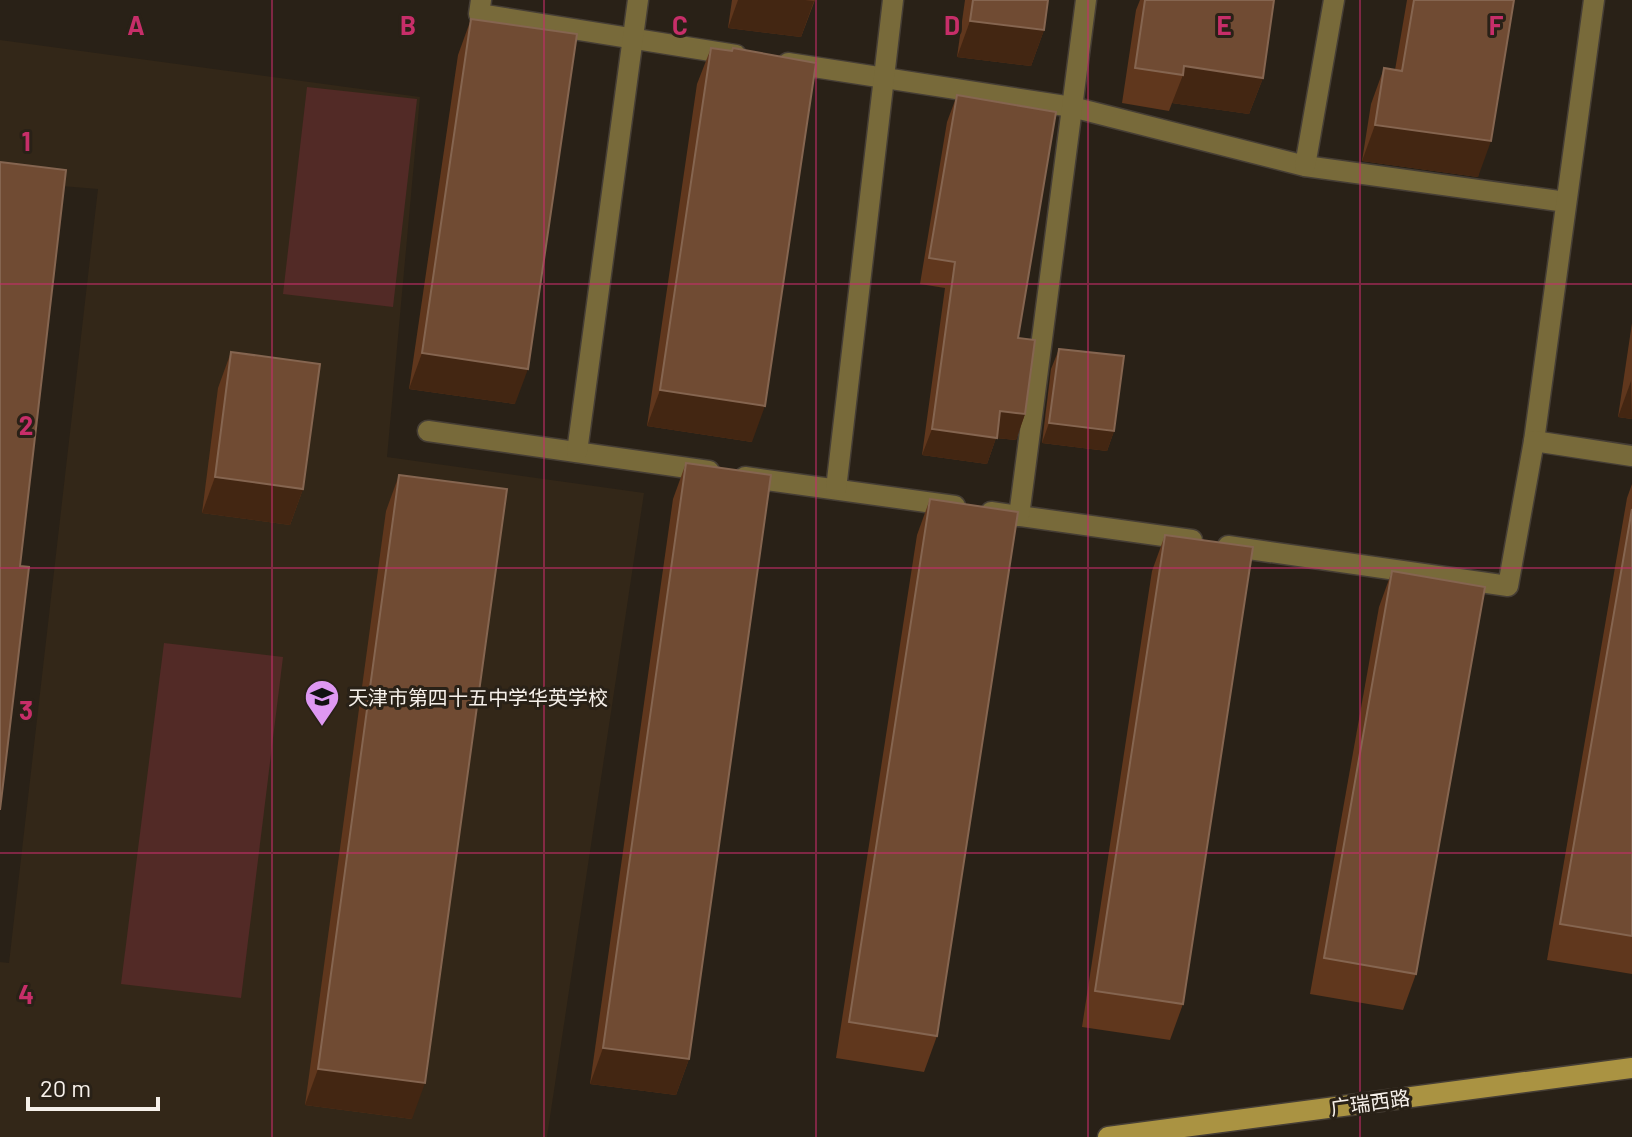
<svg xmlns="http://www.w3.org/2000/svg" width="1632" height="1137" font-family="Barlow,'Noto Sans SC',sans-serif">
<style>
.built{fill:#332718}
.grass{fill:#522a26}
.lines{fill:none;stroke-linecap:round;stroke-linejoin:round}
.street-casing{stroke:#463e35;stroke-width:23}
.secondary-casing{stroke:#463e35;stroke-width:23}
.street{stroke:#786a3a;stroke-width:20}
.secondary{stroke:#aa9342;stroke-width:20}
.wall{fill:#60371d}
.shaded-wall{fill:#432612}
.building{fill:#704b33;stroke:#856550;stroke-width:2}
.grid{fill:none;stroke:#c72e69;stroke-width:2;stroke-opacity:0.55}
.labels{text-anchor:middle;dominant-baseline:central;stroke-width:6;stroke-linejoin:round;paint-order:stroke}
.poi-label{font-size:20px;fill:#f6f0ea;stroke:#292117;text-anchor:start}
.street-label{font-size:20px;fill:#f6f0ea;stroke:#292117}
.grid-label{font-size:26px;text-anchor:middle;font-weight:bold;fill:#c72e69;stroke:#292117;stroke-width:6;stroke-linejoin:round;paint-order:stroke}
</style>
<rect width="100%" height="100%" fill="#292117"/>
<path class="built" d="M0,40L420,97L387,457L644,493L547,1137H0V962L9,963L98,189L0,181Z"/>
<g class="grass">
<path d="M307,87L417,99L393,307L283,294Z"/>
<path d="M164,643L283,657L241,998L121,984Z"/>
</g>
<g class="lines">
<defs>
<g id="street">
<path d="M481,0L479,14L736,55"/>
<path d="M788,63L1072,107L1305,166L1566,202"/>
<path d="M1305,166L1334,0"/>
<path d="M428,431L709,471"/>
<path d="M1534,441L1594,0"/>
<path d="M577,452L638,0"/>
<path d="M745,477L955,506"/>
<path d="M836,489L893,0"/>
<path d="M991,512L1192,540"/>
<path d="M1019,516L1086,0"/>
<path d="M1228,546L1508,586L1534,441L1632,456"/>
</g>
<path id="secondary" d="M1108,1137L1632,1068"/>
</defs>
<use href="#street" class="street-casing"/>
<use href="#secondary" class="secondary-casing"/>
<use href="#street" class="street"/>
<use href="#secondary" class="secondary"/>
</g>
<g class="wall">
<path d="M732,0H815L801,37L728,28Z"/>
<path d="M965,0H1048L1044,30L1031,66L957,57Z"/>
<path d="M1140,0H1274L1263,78L1249,114L1172,103L1169,111L1122,103L1136,10Z"/>
<path d="M1407,0H1514L1478,177L1362,161L1371,104L1384,68L1395,70Z"/>
<path d="M471,19L515,404L409,389L458,55Z"/>
<path d="M711,48L732,51L733,48L752,442L647,426L697,84Z"/>
<path d="M957,95L1018,338L1025,414L1016,440L996,438L987,464L922,455L945,288L920,284L947,122Z"/>
<path d="M1632,323V419L1618,417Z"/>
<path d="M1059,349L1114,431L1107,451L1042,443L1051,369Z"/>
<path d="M231,352L303,489L290,525L202,513L218,388Z"/>
<path d="M686,463L689,1059L676,1095L590,1084L673,499Z"/>
<path d="M399,475L412,1119L305,1105L386,511Z"/>
<path d="M1632,484V974L1547,960L1627,498Z"/>
<path d="M930,499L937,1036L924,1072L836,1058L917,535Z"/>
<path d="M1165,535L1183,1004L1170,1040L1082,1027L1152,571Z"/>
<path d="M1392,571L1416,974L1403,1010L1310,994L1379,607Z"/>
</g>
<g class="shaded-wall">
<path d="M738,0H805L814,1L801,37L728,28Z"/>
<path d="M970,21L1044,30L1031,66L957,57Z"/>
<path d="M1184,66L1263,78L1249,114L1172,103L1183,75Z"/>
<path d="M1375,125L1491,141L1478,177L1362,161Z"/>
<path d="M422,353L528,369L515,404L409,389Z"/>
<path d="M1631,381L1632,419L1618,417Z"/>
<path d="M660,390L765,406L752,442L647,426Z"/>
<path d="M1000,411L1025,414L1016,440L996,438L987,464L922,455L932,429Z"/>
<path d="M1049,423L1114,431L1107,451L1042,443Z"/>
<path d="M215,477L303,489L290,525L202,513Z"/>
<path d="M603,1048L689,1059L676,1095L590,1084Z"/>
<path d="M318,1069L425,1083L412,1119L305,1105Z"/>
</g>
<g class="building">
<path d="M973,0H1048L1044,30L970,21Z"/>
<path d="M1145,0H1274L1263,78L1184,66L1183,75L1135,68Z"/>
<path d="M1414,0H1514L1491,141L1375,125L1384,68L1402,71Z"/>
<path d="M471,19L577,34L528,369L422,353Z"/>
<path d="M711,48L732,51L733,48L816,63L765,406L660,390Z"/>
<path d="M957,95L1056,112L1018,338L1035,340L1025,414L1000,411L997,438L932,429L955,262L929,258Z"/>
<path d="M0,162L66,170L20,566L29,567L0,810Z"/>
<path d="M1059,349L1124,356L1114,431L1049,423Z"/>
<path d="M231,352L320,364L303,489L215,477Z"/>
<path d="M686,463L771,475L689,1059L603,1048Z"/>
<path d="M399,475L507,489L425,1083L318,1069Z"/>
<path d="M930,499L1018,512L937,1036L849,1022Z"/>
<path d="M1632,509V936L1560,924Z"/>
<path d="M1165,535L1253,547L1183,1004L1095,991Z"/>
<path d="M1392,571L1485,587L1416,974L1324,958Z"/>
</g>
<path class="grid" d="M272,0V1137M544,0V1137M816,0V1137M1088,0V1137M1360,0V1137M0,284H1632M0,568H1632M0,853H1632"/>
<defs>
<symbol id="school-pin" viewBox="-11 -11 22 30"><path d="M0 17L-7.5 6A9.5 9.5 0 1 1 7.5 6Z" fill="#de98f2" stroke="#292117"/><path d="M0-5L7-2L0 1L-7-2ZM-4 1L0 2.5L4 1V4Q0 6-4 4Z" fill="#111"/></symbol>
</defs>
<g fill-rule="evenodd">
<use href="#school-pin" x="302" y="677" width="40" height="54"/>
</g>
<g class="labels">
<g class="poi-label">
<text x="348" y="697">天津市第四十五中学华英学校</text>
</g>
<g class="street-label">
<text transform="translate(1370 1102) rotate(-8)">广瑞西路</text>
</g>
</g>
<g class="grid-label">
<text x="136" y="35">A</text>
<text x="408" y="35">B</text>
<text x="680" y="35">C</text>
<text x="952" y="35">D</text>
<text x="1224" y="35">E</text>
<text x="1496" y="35">F</text>
<text x="26" y="151">1</text>
<text x="26" y="435">2</text>
<text x="26" y="720">3</text>
<text x="26" y="1004">4</text>
</g>
<path d="M28 1097v12h130v-12" fill="none" stroke="#f6f0ea" stroke-width="4"/>
<text x="40" y="1097" font-size="24" fill="#f6f0ea" stroke="#292117" stroke-width="6" paint-order="stroke">20 m</text>
</svg>
